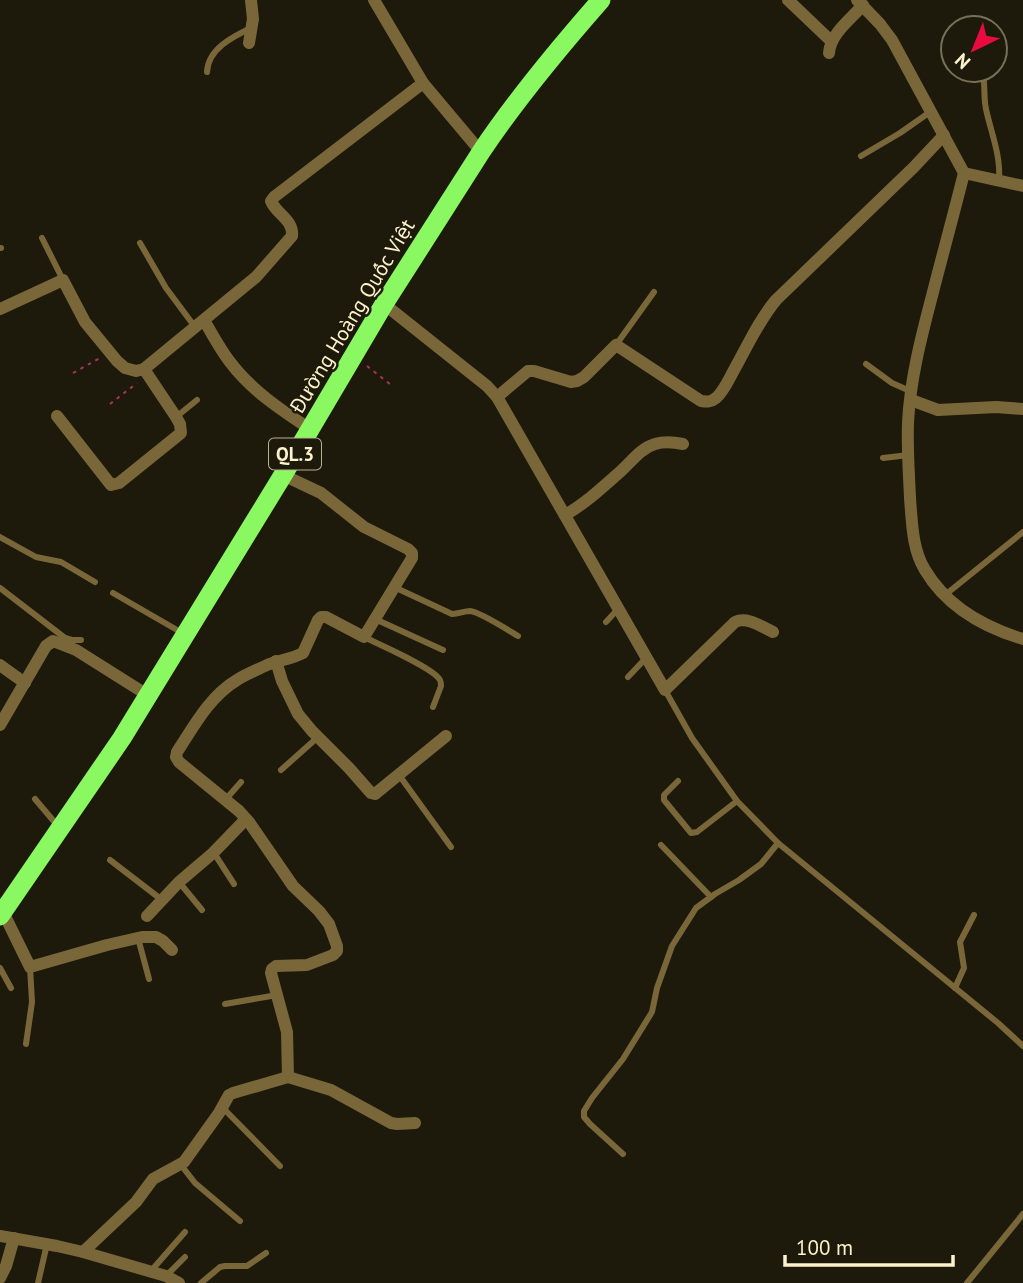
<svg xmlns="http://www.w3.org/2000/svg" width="1023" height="1283" font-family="'PT Sans',sans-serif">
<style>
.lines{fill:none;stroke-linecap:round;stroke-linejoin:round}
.path{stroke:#a93261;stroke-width:2;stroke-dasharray:3.5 5;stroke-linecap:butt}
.service{stroke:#7a6739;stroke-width:6}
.minor{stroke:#7a6739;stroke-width:12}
.trunk{stroke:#8af860;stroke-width:19}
.labels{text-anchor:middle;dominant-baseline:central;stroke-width:5;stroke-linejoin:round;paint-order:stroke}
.shield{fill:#1d1a0c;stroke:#bab191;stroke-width:2}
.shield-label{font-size:19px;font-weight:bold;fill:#fdf2ca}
.street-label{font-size:21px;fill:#fdf2ca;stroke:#1d1a0c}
</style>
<rect width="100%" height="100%" fill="#1d1a0c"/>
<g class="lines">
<g class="path">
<path d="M367,366L391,385"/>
<path d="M73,373L100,358"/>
<path d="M110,404L137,383"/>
</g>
<g class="service">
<path d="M982,70C986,84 983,95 986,109C991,133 1001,155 999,181"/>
<path d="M207,72C208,49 232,37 251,28"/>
<path d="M861,156L900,133L930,112"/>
<path d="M42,238L63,280"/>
<path d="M140,243L166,288L195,327"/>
<path d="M0,248H1"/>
<path d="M616,345L654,292"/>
<path d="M866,364L892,383L910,391"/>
<path d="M176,417L197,400"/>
<path d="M883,458L909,455"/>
<path d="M0,537L36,557L61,562L95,582"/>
<path d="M394,587L452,614C459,614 464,611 470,611C480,612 508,630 518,636"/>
<path d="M0,588L65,638L72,640H81"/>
<path d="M113,593L184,634"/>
<path d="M945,595L1023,532"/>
<path d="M375,619L443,650"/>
<path d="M606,622L618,609"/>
<path d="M364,637C378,644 434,668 440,680C441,682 441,684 441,686L433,707"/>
<path d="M628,677L646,658"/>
<path d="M665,690L692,738L737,801L778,843L998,1023L1023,1046"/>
<path d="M281,770L318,737"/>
<path d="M399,775L451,847"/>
<path d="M678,781L664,795V800L691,833L697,832L737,801"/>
<path d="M35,799L57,825"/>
<path d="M226,799L241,782"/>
<path d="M661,845L711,897"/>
<path d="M214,853L234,884"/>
<path d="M110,860L162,900"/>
<path d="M179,882L202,910"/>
<path d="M138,938L149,979"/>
<path d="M0,968L11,988"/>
<path d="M955,988L964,968L960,942L974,915"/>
<path d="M225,1004L277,995"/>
<path d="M26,1044L32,1002L30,967"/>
<path d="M222,1107L280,1166"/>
<path d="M623,1154L590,1124L584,1117V1111L592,1098L623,1059L652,1012L657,988L672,946L696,908L715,894L739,880L761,864L778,843"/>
<path d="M181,1165L195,1183L240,1221"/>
<path d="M151,1271L185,1232"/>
<path d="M166,1276L185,1257"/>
<path d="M38,1283L47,1244"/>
<path d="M201,1283L220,1267L225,1266H247L266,1253"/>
<path d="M967,1283L1023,1214"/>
</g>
<g class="minor">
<path d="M374,0L423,83L481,152"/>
<path d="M788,0L831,41"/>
<path d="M857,0L880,24L892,40L964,173C954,213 943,253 933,292C922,334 910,379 908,423C907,448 909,473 910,498C912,522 912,549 925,570C947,607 983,627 1023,639"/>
<path d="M249,43L253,19L251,0"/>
<path d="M829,53C830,34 851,19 863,5"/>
<path d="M964,173L1023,186"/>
<path d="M384,304L487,386L497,397L665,690L735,622C747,616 762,627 773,632"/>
<path d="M0,309L63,280L85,322L117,361L125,368L136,371L144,369L256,277L292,236C294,220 276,214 271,201L274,197L423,83"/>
<path d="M204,320C212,334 220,349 230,362C251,390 281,410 310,429"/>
<path d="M497,397L528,371H534L571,382L577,381L584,377L616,345L701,401C707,402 711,402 716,398C724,391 729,379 734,370C747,347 759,320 776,300L914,167L944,135"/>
<path d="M911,400L938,410L996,407L1023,409"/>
<path d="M57,416L111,485L119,483L181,433L180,424L176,417L144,369"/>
<path d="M283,475L321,493L364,527L408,549L412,553V558L364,637L326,617H321L318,620L303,653C292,659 279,660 267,665C257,670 246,674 237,680C210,696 194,726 177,752L176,757L179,762L239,811L249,822L293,886L319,911L329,924L337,946V951L333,955L307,965L276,966L272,969L271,973L287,1032L288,1077"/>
<path d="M565,515C586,503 603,487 621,471C632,461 641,448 655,444C665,441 673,442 683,444"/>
<path d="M276,661L282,681L298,714L312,731L349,768L371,793L375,794L446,736"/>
<path d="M0,665L25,683"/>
<path d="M0,725L46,646L53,641L76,650L149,696"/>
<path d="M3,912L30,967L107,945L142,937H156L163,941L172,950"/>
<path d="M147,916L179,882L213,853L246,819"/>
<path d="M0,1236L57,1246L83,1252L166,1276L179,1283"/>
<path d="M83,1252L136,1202L153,1179L184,1162L219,1113L229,1095L233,1093L288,1077L331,1090L391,1123L397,1124L415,1123"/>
<path d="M0,1278L6,1266L14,1238"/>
</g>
<path class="trunk" d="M0,916L122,738L283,475L384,304L481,152C517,98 558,49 601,0"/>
</g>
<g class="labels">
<rect class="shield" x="269" y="438.5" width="52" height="31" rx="5"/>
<g class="shield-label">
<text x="295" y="454">QL.3</text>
</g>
<g class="street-label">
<text transform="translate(352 316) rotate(-59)">Đường Hoàng Quốc Việt</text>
</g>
</g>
<g transform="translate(974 49) rotate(223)"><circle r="33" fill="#1d1a0c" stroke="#777058" stroke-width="2"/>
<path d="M0-5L12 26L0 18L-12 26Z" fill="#e90a3f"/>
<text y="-10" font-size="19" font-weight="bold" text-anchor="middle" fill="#fdf2ca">N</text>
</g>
<path d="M785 1255v10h168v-10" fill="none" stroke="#fdf2ca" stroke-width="3.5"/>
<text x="796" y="1255" font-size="21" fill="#fdf2ca" stroke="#1d1a0c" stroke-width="5" paint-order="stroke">100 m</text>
</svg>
